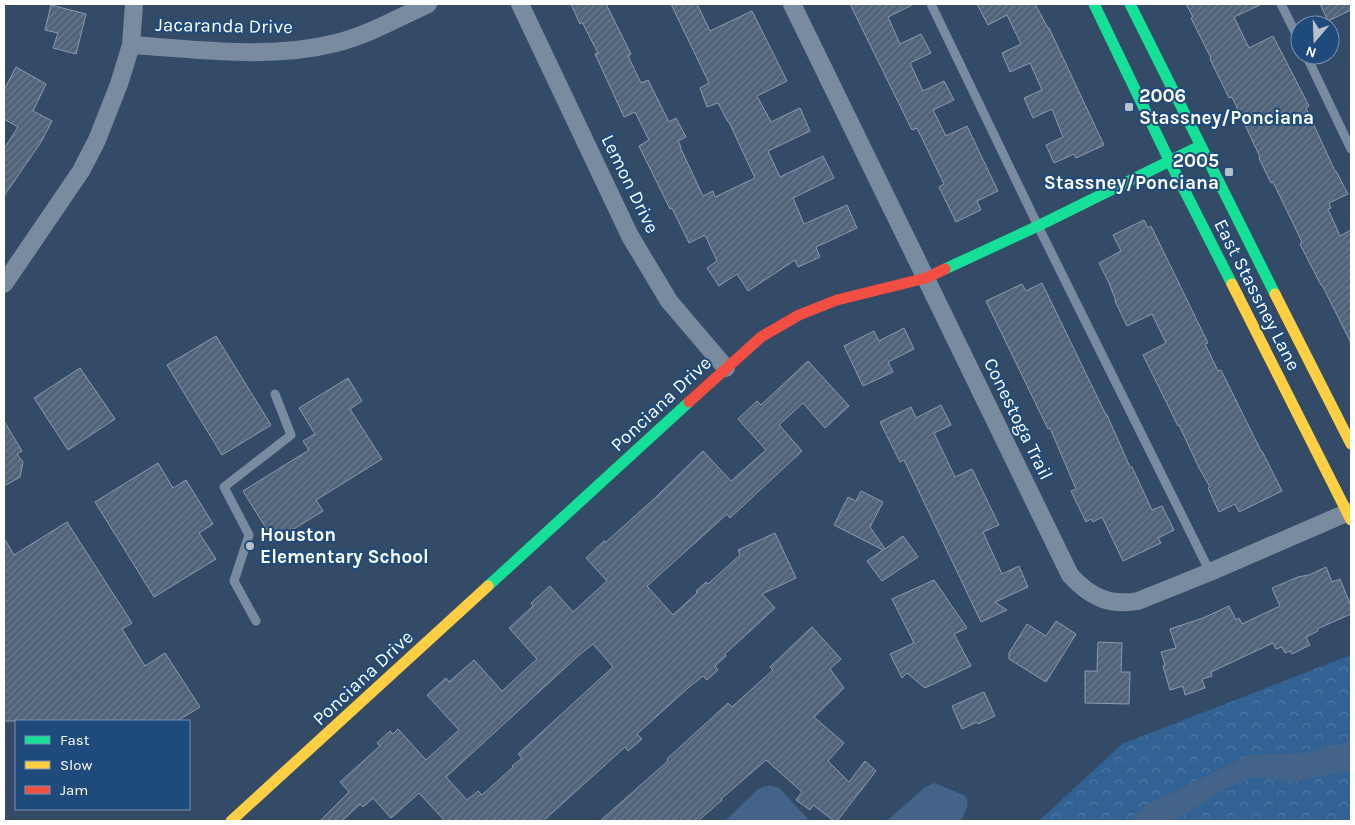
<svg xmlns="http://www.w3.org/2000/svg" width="1355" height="825" font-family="Karla,sans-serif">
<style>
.forest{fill:url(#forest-crowns)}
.water{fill:#436488}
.building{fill:url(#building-hatch);stroke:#8d9bac;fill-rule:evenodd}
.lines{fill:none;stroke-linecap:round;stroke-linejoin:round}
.lane{stroke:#798b9e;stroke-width:9}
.street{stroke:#798b9e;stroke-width:18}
.fast{stroke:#16e098;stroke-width:11}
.slow{stroke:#ffcf43;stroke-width:11}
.jam{stroke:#f24e42;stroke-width:11}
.poi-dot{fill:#b8c0ca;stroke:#1f4a7c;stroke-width:2}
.labels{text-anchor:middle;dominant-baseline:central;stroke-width:4;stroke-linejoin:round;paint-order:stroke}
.street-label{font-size:19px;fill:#fff;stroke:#1f4a7c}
.poi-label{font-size:19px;font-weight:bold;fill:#fff;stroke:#1f4a7c;text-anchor:start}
</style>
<defs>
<pattern id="forest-crowns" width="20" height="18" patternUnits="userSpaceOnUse" patternTransform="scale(1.25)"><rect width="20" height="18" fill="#326194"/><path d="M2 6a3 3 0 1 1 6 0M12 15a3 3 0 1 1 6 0" fill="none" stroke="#5179a4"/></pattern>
<pattern id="building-hatch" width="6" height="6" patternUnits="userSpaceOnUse" patternTransform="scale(1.25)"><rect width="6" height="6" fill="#506379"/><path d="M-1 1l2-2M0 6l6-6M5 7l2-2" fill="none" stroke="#6a7a8d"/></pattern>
</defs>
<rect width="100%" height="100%" fill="#344b67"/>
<path class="forest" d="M1351,655V821H1039L1122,744Z"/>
<g class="water">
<path d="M1351,741V770L1294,782L1256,777L1234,784L1173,821H1129L1147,804L1173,793L1249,755L1306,753Z"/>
<path d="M934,783L964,795C972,802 964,813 961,821H887L924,788Z"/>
<path d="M764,786H772L779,788L806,817L807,821H725L757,790Z"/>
</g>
<g class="building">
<path d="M571,4H606L631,54L628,56L641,83L648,80L669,122L676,118L686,137L678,141L681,147H680L703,196L713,191L715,197L755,178L729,122H728L718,103L707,107L700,88L709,83L671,4H697L710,31L752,11L787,81L757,96L771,122L800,108L810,131L768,151L780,177L823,156L834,178L793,198L804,224L847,205L857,228L816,247L820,257L798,267L795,260L748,291L737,274L719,286L707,268L717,261L705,235L689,243L672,208L670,209L639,146L649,140L635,112L624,117L595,54L598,53L582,22L580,24Z"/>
<path d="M850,4H914L888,17L900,44L921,34L931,53L910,63L923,91L944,81L954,100L933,110L946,136L967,126L998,191L977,201L981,210L956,222L939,187L944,184L917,128L912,130Z"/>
<path d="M977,4H1035L1048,28H1049L1104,145L1076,158L1074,154L1054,163L1046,145L1063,137L1052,109L1033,118L1024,98L1042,90L1030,63L1010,72L1002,53L1021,44L1007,15L988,25Z"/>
<path d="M1186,4H1262L1234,17L1249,48L1273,36L1309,106L1306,108L1335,171H1336L1348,194L1329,203L1331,208L1328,209L1340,236L1351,230V343L1322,285H1321L1300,244L1302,242L1273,182L1271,183L1259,158L1260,157L1232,97L1229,98L1210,59L1211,58L1191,18L1193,17Z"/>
<path d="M1320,4H1351V10L1328,21Z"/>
<path d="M51,5L86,14L76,54L53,48L58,33L45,30Z"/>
<path d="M16,67L46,84L33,111L52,121L41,142L4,196V149L18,127L4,119V90Z"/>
<path d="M1144,220L1148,228L1151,226L1208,343L1205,344L1218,371L1221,370L1261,451H1262L1282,491L1239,512L1235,504L1219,512L1208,488L1210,487L1199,468L1179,425L1178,426L1143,355L1166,343L1152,314L1127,326L1115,301H1116L1109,283L1099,263L1121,251L1113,235Z"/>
<path d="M1042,283L1106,415H1107L1130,467H1132L1152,510L1162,506L1174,530L1158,538L1161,543L1123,561L1102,517L1093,522L1091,519L1086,522L1071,491L1076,489L1050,428L1048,429L986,301L1022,284L1026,291Z"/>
<path d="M904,328L914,349L888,362L893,372L863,386L844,346L874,331L879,341Z"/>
<path d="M216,336L271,425L222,455L167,365Z"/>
<path d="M808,361L849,406L825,428L803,403L779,425L802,451L730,518L727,514L647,586L673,615L697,593L696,591L706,582L708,584L740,555L738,550L775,533L796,578L762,594L775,608L725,654L726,656L715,666L718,670L707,680L703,676L688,688L637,734L642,739L628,751L625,747L543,821H445L419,793L391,818L373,798L363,807L360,804L342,821H320L349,792L340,782L380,746L377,743L390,731L393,734L398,729L426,760L459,730L427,695L446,678L449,682L474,660L502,691L537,659L509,628L533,606L531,603L550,586L573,612L607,581L586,558L604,541L606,542L655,498L703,451L731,481L766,450L738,419L757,401L761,405ZM593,644L613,667L518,754L522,758L512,766L513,767L482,795L478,791L467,800L446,777L578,656Z"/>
<path d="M80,368L115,419L68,450L34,398Z"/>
<path d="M348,378L362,401L350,409L382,459L316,500L323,511L274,541L243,491L309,450L303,441L315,434L299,408Z"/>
<path d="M941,405L951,425L934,433L955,477L972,469L999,525L983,532L1002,574L1019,566L1028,587L995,602L1007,610L981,622L904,460L900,462L880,422L911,407L916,418Z"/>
<path d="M4,421L22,451L17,454L23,462L20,477L4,486Z"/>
<path d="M158,463L173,488L186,480L213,524L199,533L216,559L154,597L95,502Z"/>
<path d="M861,491L883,502L870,527L885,549L903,536L918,557L882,581L867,561L883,550L834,525L848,497L856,501Z"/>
<path d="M67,522L132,623L122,629L145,666L165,653L200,707L177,721H4V538L14,555Z"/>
<path d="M1326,567L1332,582L1340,579L1351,606V614L1317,629L1318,631L1306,637L1310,645L1292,654L1290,651L1285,653L1282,647L1276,649L1273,643L1211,672L1212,676L1202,679L1205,688L1185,695L1183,686L1170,690L1163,666L1165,665L1161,652L1176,648L1170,629L1203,618L1229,606L1236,620L1239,618L1242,624L1280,606L1272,588L1298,577L1309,575Z"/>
<path d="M934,580L967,628L954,634L971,666L925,688L907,673L902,678L890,654L914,643L892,599Z"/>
<path d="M1056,621L1076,634L1046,682L1009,659V653L1027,624L1046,636Z"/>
<path d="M812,627L841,659L830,669L844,688L814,717L844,743L828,761L849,782L865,761L876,771L837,821H834L813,805L810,810L796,800L802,792L766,760L721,799L722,800L698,821H600L668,761L667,759L728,703L732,707L773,670L770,667Z"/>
<path d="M1098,642L1122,643L1121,672H1130L1129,704L1085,703V671H1097Z"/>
<path d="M984,692L995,716L978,724L977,722L962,729L952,706Z"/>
</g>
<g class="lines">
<g class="lane">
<path d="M931,4L1038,226L1210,572"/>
<path d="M1281,4L1300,42"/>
<path d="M1306,55L1351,149"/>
<path d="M256,621L234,581L249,535L224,487L291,435L275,394"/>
</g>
<g class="street">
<path d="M520,4L630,236L669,301L726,368"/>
<path d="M792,4L914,254L1070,575C1090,597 1109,606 1138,601L1210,572L1351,511"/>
<path d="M131,45C198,49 269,60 336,43C368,35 398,18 428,4"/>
<path d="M4,284L81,171L97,140L119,84L131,45L134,4"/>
</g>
<g class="fast">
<path d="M1094,4L1170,162L1232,284"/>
<path d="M1130,4L1275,294"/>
<path d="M945,269L1038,226L1200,146"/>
<path d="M488,586L689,402"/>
</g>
<g class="slow">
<path d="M1232,284L1351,520"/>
<path d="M1275,294L1351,444"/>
<path d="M231,821L488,586"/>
</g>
<path class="jam" d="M689,402L761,337L799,315L837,300L926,278L945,269"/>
</g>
<g class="poi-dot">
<rect x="1124" y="102" width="10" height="10" rx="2.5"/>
<rect x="1224" y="167" width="10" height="10" rx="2.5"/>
<circle cx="250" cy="546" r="5"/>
</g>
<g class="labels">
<g class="street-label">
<text transform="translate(224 26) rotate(1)">Jacaranda Drive</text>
<text transform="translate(630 184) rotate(64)">Lemon Drive</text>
<text transform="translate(1257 295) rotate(63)">East Stassney Lane</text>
<text transform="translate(661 404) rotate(-43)">Ponciana Drive</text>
<text transform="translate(1018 419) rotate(64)">Conestoga Trail</text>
<text transform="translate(363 678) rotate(-43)">Ponciana Drive</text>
</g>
<g class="poi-label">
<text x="1139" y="96">2006<tspan x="1139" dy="22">Stassney/Ponciana</tspan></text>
<text x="1219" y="161" text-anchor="end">2005<tspan x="1219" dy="22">Stassney/Ponciana</tspan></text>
<text x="260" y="535">Houston<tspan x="260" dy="22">Elementary School</tspan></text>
</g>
</g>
<rect width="1355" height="825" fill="none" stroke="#ffffff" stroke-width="10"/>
<rect x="15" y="720" width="175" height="90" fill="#1f4a7c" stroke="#7992b0"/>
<rect x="25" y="736" width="25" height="8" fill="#16e098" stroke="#7992b0"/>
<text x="60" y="745" font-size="15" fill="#ffffff">Fast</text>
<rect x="25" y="761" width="25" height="8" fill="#ffcf43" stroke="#7992b0"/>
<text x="60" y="770" font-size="15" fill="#ffffff">Slow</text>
<rect x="25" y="786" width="25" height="8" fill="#f24e42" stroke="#7992b0"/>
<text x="60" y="795" font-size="15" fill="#ffffff">Jam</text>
<g transform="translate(1315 40) rotate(199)"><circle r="24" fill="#1f4a7c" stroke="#7992b0"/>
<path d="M0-4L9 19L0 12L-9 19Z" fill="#b8c0ca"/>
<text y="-8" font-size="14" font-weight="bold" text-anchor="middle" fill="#ffffff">N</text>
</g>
</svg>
